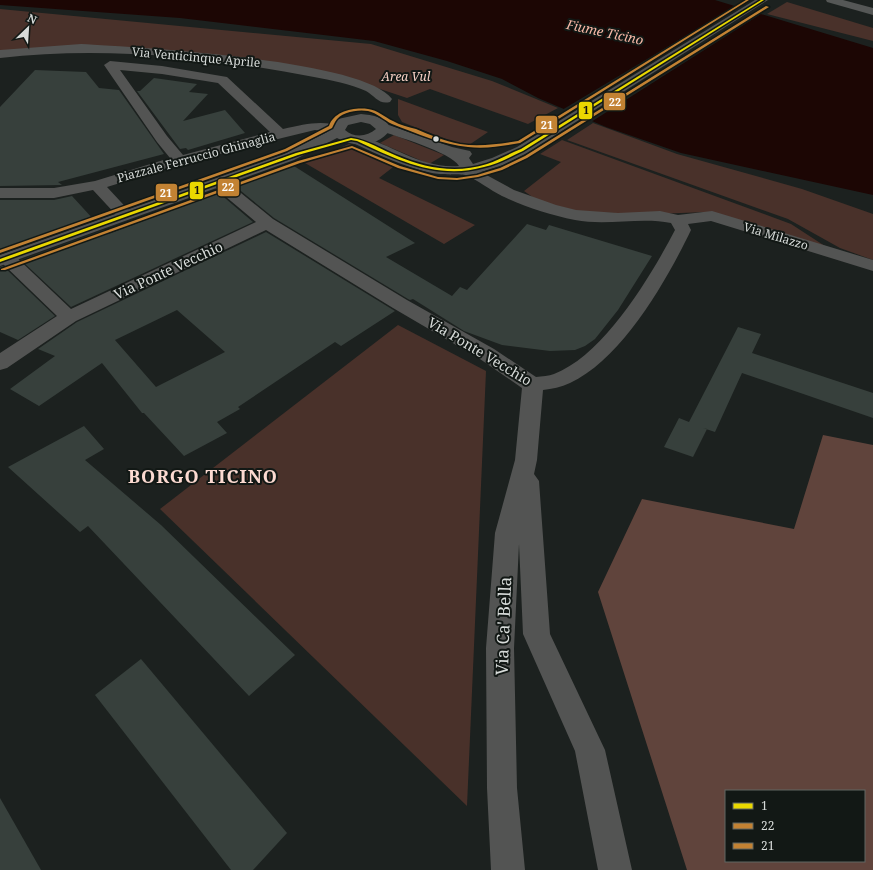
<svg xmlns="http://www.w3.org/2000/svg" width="873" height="870" font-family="'Noto Serif',serif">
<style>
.green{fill:#49312a}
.forest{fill:#60443c;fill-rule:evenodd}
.water{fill:#1c0604}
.pier{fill:#1c211f}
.building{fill:#37403c;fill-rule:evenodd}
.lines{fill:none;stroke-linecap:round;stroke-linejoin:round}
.minor{fill:#535453;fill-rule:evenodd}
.tertiary{fill:#535453;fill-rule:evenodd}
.secondary{fill:#555756;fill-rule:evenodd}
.bus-1-casing{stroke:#121815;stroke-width:3}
.bus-2-casing{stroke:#121815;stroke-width:3}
.bus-3-casing{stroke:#121815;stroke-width:3}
.bus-1{fill:#ead800;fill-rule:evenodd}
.bus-2{fill:#c28233;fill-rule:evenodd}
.bus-3{fill:#c28233;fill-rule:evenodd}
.bus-dot{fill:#d7dbd9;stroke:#121815;stroke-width:1.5}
.labels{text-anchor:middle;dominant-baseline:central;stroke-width:4;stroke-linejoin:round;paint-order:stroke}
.far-street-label{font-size:12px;fill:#d7dbd9;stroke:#121815}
.far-park-label{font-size:12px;font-style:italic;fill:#f7d0c5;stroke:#121815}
.far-water-label{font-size:13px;font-style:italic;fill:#f7b8a7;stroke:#121815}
.street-label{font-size:14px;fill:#d7dbd9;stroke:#121815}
.near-street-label{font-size:17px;fill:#d7dbd9;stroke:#121815}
.district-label{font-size:18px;font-weight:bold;letter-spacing:1px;fill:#fcdad1;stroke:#121815}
.line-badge{stroke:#121815;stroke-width:1.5}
.badge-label{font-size:11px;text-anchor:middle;font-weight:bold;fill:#fff}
.pale-badge-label{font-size:11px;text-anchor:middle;font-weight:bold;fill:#111}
</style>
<rect width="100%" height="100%" fill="#1c211f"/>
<g class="green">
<path d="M787,2L873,28V41L767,14Z"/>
<path d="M0,9L371,44L492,81L558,108L528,124L430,89L407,98L341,76L171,51L0,53Z"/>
<path d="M398,99L488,132L466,147L402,122L398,115Z"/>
<path d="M593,123L677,154L802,189L873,214V260L840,248L788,219L567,140Z"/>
<path d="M394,135L444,155L429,164L380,143Z"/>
<path d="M562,140L791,224L831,250L706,212L655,214L576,212L541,203L524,191L561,162L540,154Z"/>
<path d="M349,144L397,164L379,178L475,225L444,244L305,163Z"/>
<path d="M398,325L486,371L467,806L160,509Z"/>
</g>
<path class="forest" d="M823,435L873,445V870H687L598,592L642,499L794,529ZM726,791H864V861H726Z"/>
<path class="water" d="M0,0H715L873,48V195L681,153L606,127L538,98L502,79L447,61L374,41L180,18L0,5Z"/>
<path class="pier" d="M739,4L764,12L591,122L562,110Z"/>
<g class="building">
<path d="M35,70L86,72L99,88L119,90L164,154L58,182L62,185L0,186V107Z"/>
<path d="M154,78L197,84L189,92L208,94L183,121L225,110L245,133L188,150L186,148L180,149L137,91H140Z"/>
<path d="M294,166L415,243L386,257L452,296L460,287L467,290L527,224L546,230L549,225L652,256L618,310L595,339L585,346L575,350L550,351L502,345L464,331L413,299L410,300L408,299L274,218L236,187Z"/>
<path d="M219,193L253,222L71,307L21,260L104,230L108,234Z"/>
<path d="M72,196L94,220L0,253V200H54Z"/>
<path d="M266,232L395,311L341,346L335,342L238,407L240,409L217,422L227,433L184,456L144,413H142L102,363L39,406L10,389L55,356L38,349L77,322ZM177,310L225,352L156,387L115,340Z"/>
<path d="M3,266L55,316L18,340L0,332V267Z"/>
<path d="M738,327L761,334L752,353L873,393V418L742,373L715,432L703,428L707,429L693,457L664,447L679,418L689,422Z"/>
<path d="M84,426L104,449L85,460L161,525L295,655L249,696L88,526L80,532L8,467Z"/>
<path d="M141,659L287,833L253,870H231L95,695Z"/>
<path d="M0,798L41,870H0Z"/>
</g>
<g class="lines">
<g class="minor">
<path d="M755,0H768L527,153L503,165L481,172L514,190L556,205L576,210L618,213L660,211L678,215L712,211L873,260V271L711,221L688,224L691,230C667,280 622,359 570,383C561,387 552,389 543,390L537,460L534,474L539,481L550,634L605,750L632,870H598L575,751L523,634L519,544L514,648L517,788L525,870H491L487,788L486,648L495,533L515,460L522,388L480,359L393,308L266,230L76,321L7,368L0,370V353L57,316L2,263L0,258L2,255L8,254L14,255L71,309L256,222L213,186L211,183L213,180H225L273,219L407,300L494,349L536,377C542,376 549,376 554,374C604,355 651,276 675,230L671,223C641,217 606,226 575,220C550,215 525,207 502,196C490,190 478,180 465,175C461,174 440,175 432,173C404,167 379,155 353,143L351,140L353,137L358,136C393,144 420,169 459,166C451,152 395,136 378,130L376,127L378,124L383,123L452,147L470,151L472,154L469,158L473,164L492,158L517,147Z"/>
<path d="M110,61L162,66L227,77L283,129C306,124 319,120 343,126L345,129L343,132L338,133L315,130L282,138L185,163L107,187L133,215L131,218L125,220L119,218L93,190L54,198H0V188H54L95,181L170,158L157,142L104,65ZM120,70L162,74L218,83L270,132L183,155L167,136Z"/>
</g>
<g class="tertiary">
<path d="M81,44C134,47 364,59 392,99L390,102C379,105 375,96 366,91C350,84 331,80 314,77C211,57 104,46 0,58V50Z"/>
<path d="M361,114C371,115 389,117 390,130C378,147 354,148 337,138L294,160L0,266V255L284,154L331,130L338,119ZM361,122L370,124L376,129C367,137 354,138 345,130L348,125Z"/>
</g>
<path class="secondary" d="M826,0H843L873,8V15L827,2Z"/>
<defs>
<path id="bus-1" d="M761,0H764L523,151C510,157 498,164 484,167C438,180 397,160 357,141L351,140L298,155L0,262V259L296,153L351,138C367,140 382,150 397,156C425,168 456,174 487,164C498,160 509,154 521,149Z"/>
<path id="bus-2" d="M766,6L769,7L527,158L502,170L478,177L457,180L438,179L398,168L352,148L300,163L5,270H1V269L298,161L352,146L400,166L438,177L457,178L477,175L500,168L525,156Z"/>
<path id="bus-3" d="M746,0H749L520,143C504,146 486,149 468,147C444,145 415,133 392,124C384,120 377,113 368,111C358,109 340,112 335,122C334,124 333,126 332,128L287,151L0,253V250L285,149L329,126C334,111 354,107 368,109C378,110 384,117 393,121C400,125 408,127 416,129C430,135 444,141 460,144C479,147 499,144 518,141Z"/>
</defs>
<use href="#bus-1" class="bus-1-casing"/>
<use href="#bus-2" class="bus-2-casing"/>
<use href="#bus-3" class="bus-3-casing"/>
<use href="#bus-1" class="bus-1"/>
<use href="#bus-2" class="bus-2"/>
<use href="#bus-3" class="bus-3"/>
</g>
<circle class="bus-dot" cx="436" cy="139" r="3.5"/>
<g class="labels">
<g class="far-street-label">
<text transform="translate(196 57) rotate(5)">Via Venticinque Aprile</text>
<text transform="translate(196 157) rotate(-15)">Piazzale Ferruccio Ghinaglia</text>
<text transform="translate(776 236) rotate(17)">Via Milazzo</text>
</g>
<g class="far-park-label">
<text x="406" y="76">Area Vul</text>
</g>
<g class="far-water-label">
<text transform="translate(605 32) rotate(12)">Fiume Ticino</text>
</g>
<g class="street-label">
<text transform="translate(168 270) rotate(-25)">Via Ponte Vecchio</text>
<text transform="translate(480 351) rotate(31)">Via Ponte Vecchio</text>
</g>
<g class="near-street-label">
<text transform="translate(503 626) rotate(-88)">Via Ca' Bella</text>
</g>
<g class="district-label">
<text x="203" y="476">BORGO TICINO</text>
</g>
</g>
<g class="line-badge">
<rect x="603" y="92" width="23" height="19" rx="4" fill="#c28233"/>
<rect x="578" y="101" width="15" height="19" rx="4" fill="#ead800"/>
<rect x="535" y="115" width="23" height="19" rx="4" fill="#c28233"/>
<rect x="217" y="178" width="23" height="19" rx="4" fill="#c28233"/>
<rect x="189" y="181" width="15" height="19" rx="4" fill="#ead800"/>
<rect x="155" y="183" width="23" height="19" rx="4" fill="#c28233"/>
</g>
<g class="badge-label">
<text x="615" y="106">22</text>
<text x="547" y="129">21</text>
<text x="228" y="191">22</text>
<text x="166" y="197">21</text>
</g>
<g class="pale-badge-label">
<text x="586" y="114">1</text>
<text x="197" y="194">1</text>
</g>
<rect x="725" y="790" width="140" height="72" fill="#121815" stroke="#616663"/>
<rect x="733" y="803" width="20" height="6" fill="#ead800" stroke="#616663"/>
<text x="761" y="810" font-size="12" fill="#d7dbd9">1</text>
<rect x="733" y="823" width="20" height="6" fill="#c28233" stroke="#616663"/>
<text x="761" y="830" font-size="12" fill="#d7dbd9">22</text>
<rect x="733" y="843" width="20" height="6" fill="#c28233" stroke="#616663"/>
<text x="761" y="850" font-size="12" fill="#d7dbd9">21</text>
<g transform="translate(28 28) rotate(25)" stroke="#121815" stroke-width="3" paint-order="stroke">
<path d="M0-3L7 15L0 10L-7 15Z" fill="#d7dbd9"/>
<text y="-6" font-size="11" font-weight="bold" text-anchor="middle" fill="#d7dbd9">N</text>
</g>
</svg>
